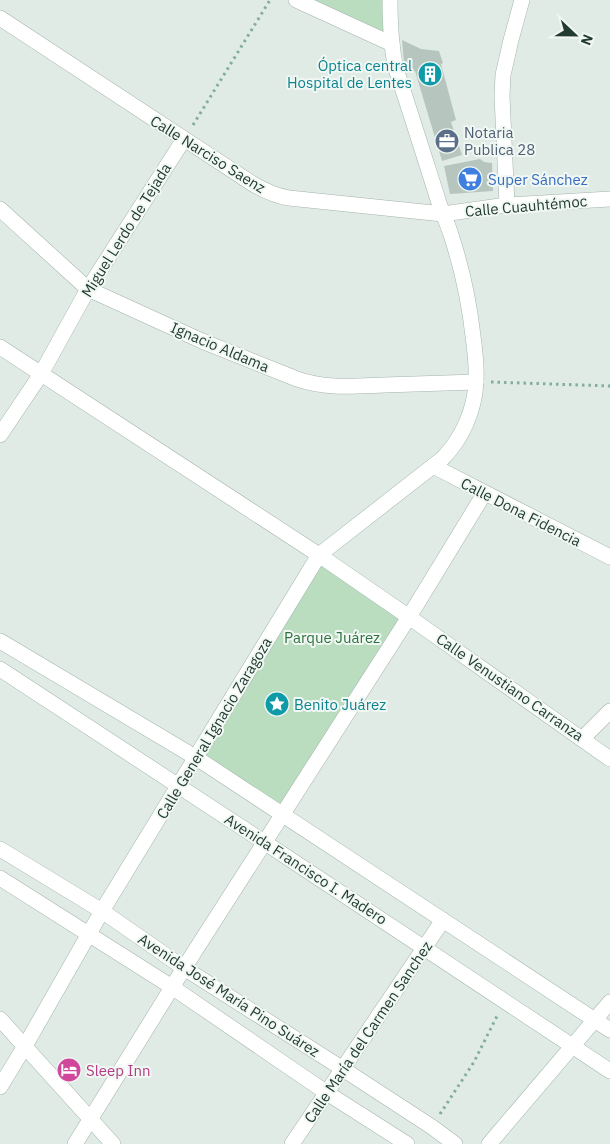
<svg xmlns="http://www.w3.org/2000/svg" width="610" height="1144" font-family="'IBM Plex Sans',sans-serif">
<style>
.green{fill:#badcbf}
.building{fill:#b6c6be}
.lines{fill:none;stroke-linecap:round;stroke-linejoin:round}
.street-casing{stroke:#a4b3ab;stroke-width:16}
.secondary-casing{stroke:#a0b7ac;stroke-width:16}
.path{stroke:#82ae9b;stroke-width:3;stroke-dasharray:2.5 4;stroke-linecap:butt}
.street{stroke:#fff;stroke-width:15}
.secondary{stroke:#fff;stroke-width:15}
.labels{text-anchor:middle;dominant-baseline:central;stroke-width:4;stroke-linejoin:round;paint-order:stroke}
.culture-label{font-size:15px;fill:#0d838f;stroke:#f1f8f4;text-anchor:end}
.service-label{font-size:15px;fill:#4e5e75;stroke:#f1f8f4;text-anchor:start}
.street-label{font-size:15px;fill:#223c31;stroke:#f1f8f4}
.shop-label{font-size:15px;fill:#366cbe;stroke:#f1f8f4;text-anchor:start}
.park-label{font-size:15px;fill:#2d713f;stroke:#f1f8f4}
.hotel-label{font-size:15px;fill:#b23c85;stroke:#f1f8f4;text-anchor:start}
</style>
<rect width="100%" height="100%" fill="#e1ebe5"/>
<g class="green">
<path d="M296,0H390L392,44Z"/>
<path d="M319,555L409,617L282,815L195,757Z"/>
</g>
<g class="building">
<path d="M402,40L421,49L439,51L443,63L441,64L456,120L451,122L462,155L442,161L415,71L405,74Z"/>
<path d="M480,159L484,162L492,163L493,191L450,194L444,166Z"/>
</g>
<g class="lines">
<defs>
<g id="street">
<path d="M296,0L392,44"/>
<path d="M0,18L253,184C265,191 276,196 289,198L443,214L507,205L610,199"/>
<path d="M507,205L502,96L503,75L511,40L522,0"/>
<path d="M0,209L88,289L202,341L297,379C325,389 355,386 384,385C415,384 446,383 476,382"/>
<path d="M0,347L319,555"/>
<path d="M0,435L41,374L88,289L184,139"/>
<path d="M433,466L610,557"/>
<path d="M582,739L610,711"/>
<path d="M0,849L102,911L184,968L343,1069L432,1127L455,1144"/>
<path d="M0,878L172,987L327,1093L407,1144"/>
<path d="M75,1144L184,968L409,617L484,494"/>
<path d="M292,1144L443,920"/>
</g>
<g id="secondary">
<path d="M319,555L409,617L610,759"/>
<path d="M0,641L195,757L610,1030"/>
<path d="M0,669L264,842L610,1071"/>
<path d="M0,1019L113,1144"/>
<path d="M0,1087L25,1046L102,911L319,555L442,459C462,439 475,410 476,381C477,366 475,351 473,336C469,301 462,268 451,235C448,225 443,214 439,203C425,159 411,114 396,69C391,46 390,23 390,0"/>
<path d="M489,1144L610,1002"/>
</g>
</defs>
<use href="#street" class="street-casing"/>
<use href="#secondary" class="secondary-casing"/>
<g class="path">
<path d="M193,125L270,0"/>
<path d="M491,382L610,386"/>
<path d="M440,1114L474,1062L497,1016"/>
</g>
<use href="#street" class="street"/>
<use href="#secondary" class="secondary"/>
</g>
<defs>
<symbol id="building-disc" viewBox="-11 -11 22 22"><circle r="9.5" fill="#0f9aa8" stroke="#f1f8f4"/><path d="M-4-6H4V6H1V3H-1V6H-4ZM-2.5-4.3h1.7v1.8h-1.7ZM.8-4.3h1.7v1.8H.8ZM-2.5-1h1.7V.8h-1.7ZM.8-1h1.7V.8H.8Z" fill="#fff"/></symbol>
<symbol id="office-disc" viewBox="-11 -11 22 22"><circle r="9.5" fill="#5c6f8a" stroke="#f1f8f4"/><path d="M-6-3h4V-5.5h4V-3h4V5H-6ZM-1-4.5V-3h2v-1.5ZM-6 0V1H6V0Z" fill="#fff"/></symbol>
<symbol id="supermarket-disc" viewBox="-11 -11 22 22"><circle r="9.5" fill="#3f7fe0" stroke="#f1f8f4"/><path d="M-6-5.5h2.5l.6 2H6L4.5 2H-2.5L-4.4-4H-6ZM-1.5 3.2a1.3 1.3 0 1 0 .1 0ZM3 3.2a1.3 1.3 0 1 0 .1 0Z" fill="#fff"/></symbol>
<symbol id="sight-disc" viewBox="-11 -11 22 22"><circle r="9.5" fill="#0f9aa8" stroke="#f1f8f4"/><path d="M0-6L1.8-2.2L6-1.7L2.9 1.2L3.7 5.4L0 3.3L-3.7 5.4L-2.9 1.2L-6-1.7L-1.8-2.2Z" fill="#fff"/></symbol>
<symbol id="hotel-disc" viewBox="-11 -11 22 22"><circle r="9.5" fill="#d1479c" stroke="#f1f8f4"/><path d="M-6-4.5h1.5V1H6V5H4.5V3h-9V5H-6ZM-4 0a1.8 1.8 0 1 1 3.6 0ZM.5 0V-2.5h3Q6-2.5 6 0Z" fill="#fff"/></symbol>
</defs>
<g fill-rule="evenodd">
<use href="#building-disc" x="416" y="60" width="28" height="28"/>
<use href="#office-disc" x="433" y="127" width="28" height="28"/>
<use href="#supermarket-disc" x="456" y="165" width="28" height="28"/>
<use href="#sight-disc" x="263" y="690" width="28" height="28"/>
<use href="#hotel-disc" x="55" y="1056" width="28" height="28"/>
</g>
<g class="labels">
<g class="culture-label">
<text x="412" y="65">Óptica central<tspan x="412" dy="17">Hospital de Lentes</tspan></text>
<text x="294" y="704" text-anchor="start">Benito Juárez</text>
</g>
<g class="service-label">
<text x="464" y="132">Notaria<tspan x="464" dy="17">Publica 28</tspan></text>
</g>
<g class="street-label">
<text transform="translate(208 154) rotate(32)">Calle Narciso Saenz</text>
<text transform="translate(526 206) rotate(-5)">Calle Cuauhtémoc</text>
<text transform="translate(126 230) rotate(-58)">Miguel Lerdo de Tejada</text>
<text transform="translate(220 347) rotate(23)">Ignacio Aldama</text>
<text transform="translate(521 512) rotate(27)">Calle Dona Fidencia</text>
<text transform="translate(510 687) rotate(35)">Calle Venustiano Carranza</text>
<text transform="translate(214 728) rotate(-59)">Calle General Ignacio Zaragoza</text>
<text transform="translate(306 869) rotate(33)">Avenida Francisco I. Madero</text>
<text transform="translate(229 995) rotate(33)">Avenida José María Pino Suárez</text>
<text transform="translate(368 1032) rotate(-56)">Calle María del Carmen Sanchez</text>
</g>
<g class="shop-label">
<text x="488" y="179">Super Sánchez</text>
</g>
<g class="park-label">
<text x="332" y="637">Parque Juárez</text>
</g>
<g class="hotel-label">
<text x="86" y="1070">Sleep Inn</text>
</g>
</g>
<g transform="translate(575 35) rotate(112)" stroke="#f1f8f4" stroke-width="4" paint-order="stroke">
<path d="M0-4L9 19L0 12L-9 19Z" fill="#223c31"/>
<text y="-8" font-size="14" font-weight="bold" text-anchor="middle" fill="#223c31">N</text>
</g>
</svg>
